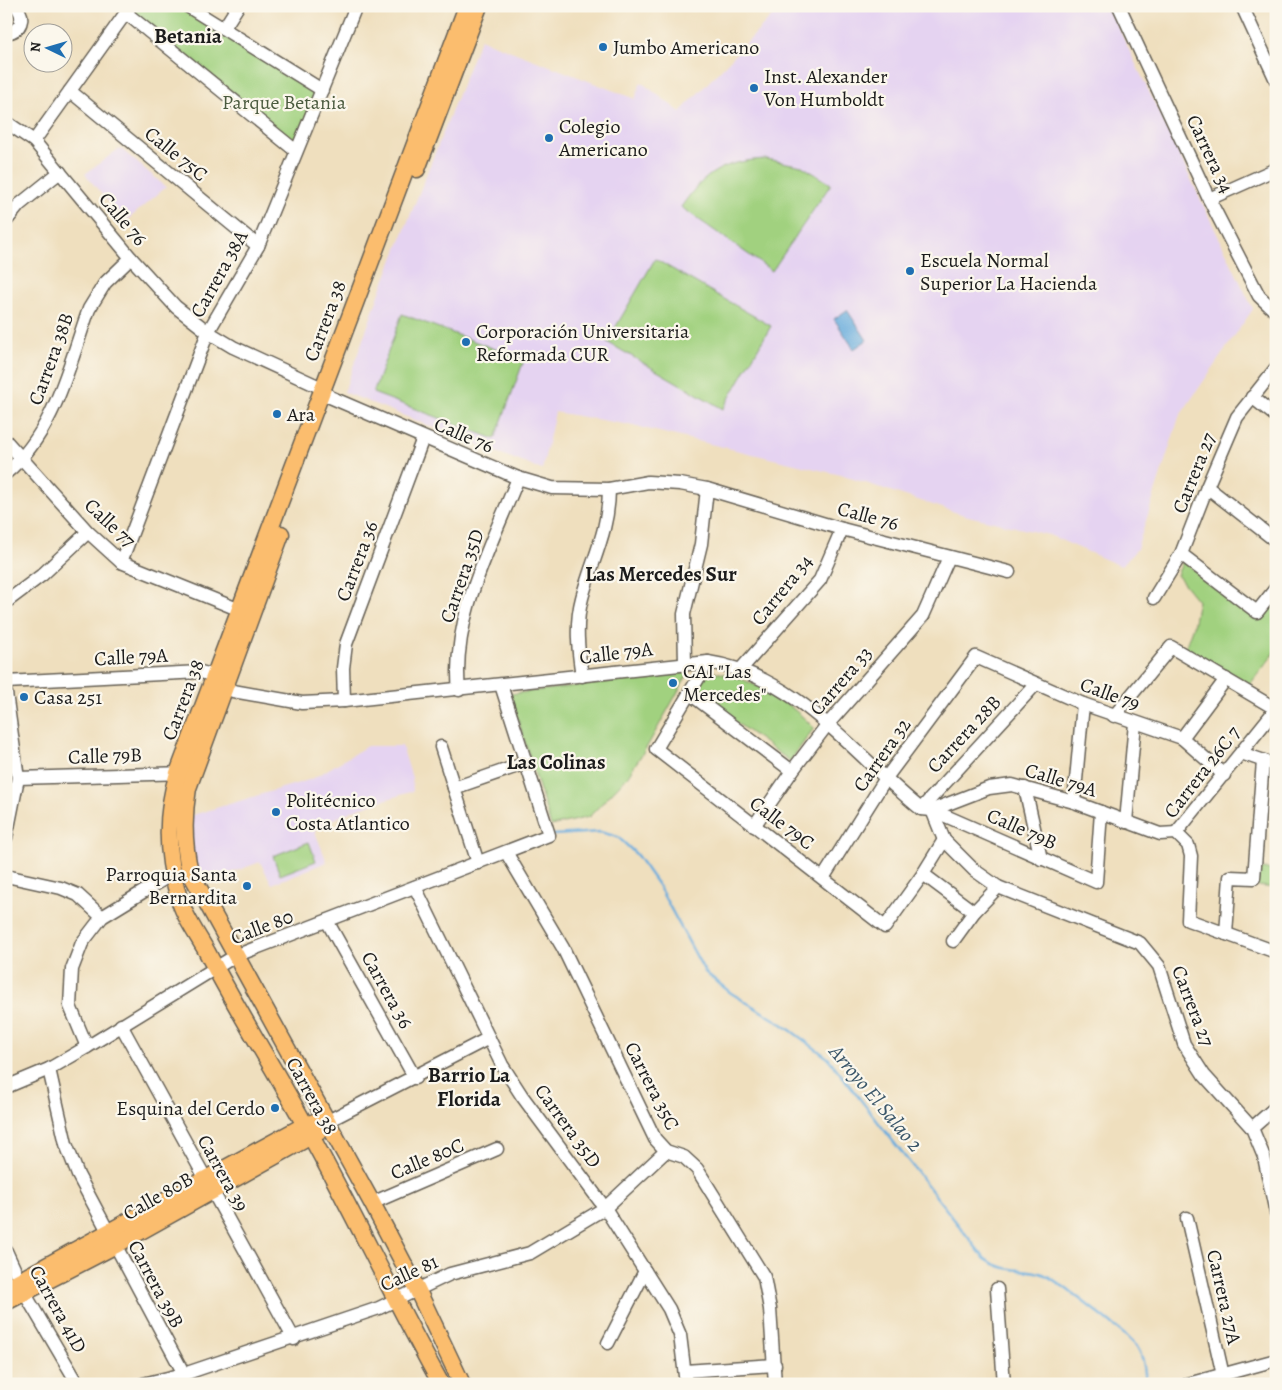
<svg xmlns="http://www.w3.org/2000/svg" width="1282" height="1390" font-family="Alegreya,serif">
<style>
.built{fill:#e5d3f1}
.green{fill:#a1d17f;stroke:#5e764e}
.water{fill:#67acdd;stroke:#42647c}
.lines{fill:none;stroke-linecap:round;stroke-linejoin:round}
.stream{stroke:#67acdd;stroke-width:2.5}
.minor-casing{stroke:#666055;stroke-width:15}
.major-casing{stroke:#666055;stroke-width:19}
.minor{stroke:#fff;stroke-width:12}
.major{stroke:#fbbd6e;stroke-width:16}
.poi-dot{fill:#1f6fb2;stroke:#fbf7ec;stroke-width:2}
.labels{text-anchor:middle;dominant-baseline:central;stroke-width:4.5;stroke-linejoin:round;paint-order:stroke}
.poi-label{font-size:20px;fill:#1c1c1c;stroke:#fbf7ec;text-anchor:start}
.park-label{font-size:20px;fill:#4b5b3f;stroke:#fbf7ec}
.street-label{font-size:20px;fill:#1c1c1c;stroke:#fbf7ec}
.neighbourhood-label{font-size:21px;font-weight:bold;fill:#1c1c1c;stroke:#fbf7ec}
.water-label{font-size:21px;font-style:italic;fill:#3a5669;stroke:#fbf7ec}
</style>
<rect width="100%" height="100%" fill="#fbf7ec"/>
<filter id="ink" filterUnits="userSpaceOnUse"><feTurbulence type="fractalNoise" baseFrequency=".02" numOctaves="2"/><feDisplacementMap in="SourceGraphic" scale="10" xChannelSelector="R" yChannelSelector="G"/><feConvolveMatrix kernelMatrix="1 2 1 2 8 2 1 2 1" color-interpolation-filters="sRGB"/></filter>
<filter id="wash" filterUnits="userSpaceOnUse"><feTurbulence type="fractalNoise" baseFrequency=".0096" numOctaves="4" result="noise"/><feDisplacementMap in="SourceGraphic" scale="20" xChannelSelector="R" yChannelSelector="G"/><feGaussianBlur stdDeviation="1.12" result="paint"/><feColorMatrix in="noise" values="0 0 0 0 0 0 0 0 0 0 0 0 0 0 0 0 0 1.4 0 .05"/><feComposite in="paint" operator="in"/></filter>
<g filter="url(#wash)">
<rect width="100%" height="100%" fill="#efdfbe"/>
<g class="built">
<path d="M782,6H1108L1253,309L1179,417L1137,549L1121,566L1049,535L964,515L841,475L630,425L555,412L542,470L344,392L380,292L480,39L635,99L641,82L680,112Z"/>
<path d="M120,148L166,187L125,222L85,174Z"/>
<path d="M367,746H402L412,778L413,791L356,809L317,827L315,832L327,862L272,884L260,862L204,883L194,863L190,825L193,815L312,779Z"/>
</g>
<g class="green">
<path d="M130,6H186L322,90L296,151L126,14Z"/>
<path d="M767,159L802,166L831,184L772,271L681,207C705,172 724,161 767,159Z"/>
<path d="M655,259L771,326L723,409L607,342Z"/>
<path d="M402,314L524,360L495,439L373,393Z"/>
<path d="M1183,561L1257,619L1270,603L1276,608V651L1247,688L1184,651L1193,626L1198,601L1177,575Z"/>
<path d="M689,672L648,745L627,777L589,817L551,826L510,694Z"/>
<path d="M715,672C751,678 789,701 814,728L790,761L695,693L703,678Z"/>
<path d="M309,842L316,861L280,875L273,856Z"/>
<path d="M1259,869L1276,870V888L1257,886Z"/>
</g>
<path class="water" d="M847,310L867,340L854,349L834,319Z"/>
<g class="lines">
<path class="stream" d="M553,835L600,832L618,837L636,854L658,885L705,972L731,993L782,1024L828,1058L985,1259C1008,1274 1021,1267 1043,1274C1055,1278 1130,1337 1137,1347C1144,1357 1145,1371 1146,1384"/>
</g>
</g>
<g filter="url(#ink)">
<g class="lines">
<defs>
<g id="minor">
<path d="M187,6L322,90"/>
<path d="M1119,6L1209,199L1259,296L1276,312"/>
<path d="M1242,6L1276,80"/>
<path d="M126,13L296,151"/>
<path d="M224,28L238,6"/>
<path d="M6,33C21,31 26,18 16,6"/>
<path d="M70,91L258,246"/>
<path d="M6,122L34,141L131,258L176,307L208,332L233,347L322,388L330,397L518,478L552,488L609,489L648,482L680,484L707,489L842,529L1009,572"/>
<path d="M34,141L130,7"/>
<path d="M1209,199L1276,169"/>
<path d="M6,221L19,205L60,172"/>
<path d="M1252,397L1276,416"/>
<path d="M6,441L88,532L121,562L240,610"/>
<path d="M6,473C55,432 68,367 89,309L105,283L131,258"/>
<path d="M1207,487L1276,541"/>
<path d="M1181,554L1257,612L1276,588"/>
<path d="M121,562L208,332L258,246L356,6"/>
<path d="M1154,598L1181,554L1207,487L1237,417L1276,368"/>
<path d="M6,602L42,575L88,532"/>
<path d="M708,662L656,749L885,927L923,874L944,840"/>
<path d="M685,664L684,614L701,544L707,489"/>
<path d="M741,669L820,580L842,529"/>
<path d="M582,676C578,650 575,624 582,598C592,560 609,531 609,489"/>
<path d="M6,682L200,672C215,674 220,686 233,691L302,703L344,701L708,662C797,675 855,756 921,809L932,810L989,788L1012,785L1074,802L1160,834L1176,833"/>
<path d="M459,690C451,618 492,544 518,478"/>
<path d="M6,693L18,778L6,838"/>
<path d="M689,693L792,771"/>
<path d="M344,701L343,668L346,644L423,438"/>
<path d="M1114,716L1171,647L1276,709"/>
<path d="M1182,738L1226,679"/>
<path d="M441,747L478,863"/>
<path d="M1241,753L1276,765"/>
<path d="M18,778L185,773"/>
<path d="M454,788L526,763"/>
<path d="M1025,788L1041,859"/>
<path d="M1074,802L1083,704"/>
<path d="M921,809L1035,685"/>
<path d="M932,810L944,840L974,870L998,887L1140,943L1159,966L1184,1044L1204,1075L1252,1128L1264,1157L1276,1213"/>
<path d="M932,810L1096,882L1101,812"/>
<path d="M1126,822L1135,723"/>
<path d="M754,826L792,771L827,725L923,616L949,557"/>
<path d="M1176,833L1188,845L1191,856L1188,920L1276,952"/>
<path d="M1176,833L1276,709"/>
<path d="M506,852L563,948L655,1139L666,1151L684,1157L697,1169L764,1277L770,1309L775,1384"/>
<path d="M923,874L974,912"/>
<path d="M6,876L61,888L78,895L102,917"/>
<path d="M823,878L886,778L976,657L1083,704L1182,738L1224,775"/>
<path d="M415,887L502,1065L522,1096L605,1208L669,1309L680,1335L686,1384"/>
<path d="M327,921L415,1078"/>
<path d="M1226,934L1230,877L1254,878L1263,761"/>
<path d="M953,941L974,912L998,887"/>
<path d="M121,1025L294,1339"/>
<path d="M87,1047L70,1006L72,969L82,943L102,917L164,879L181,874"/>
<path d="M49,1069L66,1144L78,1175L184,1374"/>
<path d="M6,1087L49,1069L87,1047L235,956L549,835L501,685"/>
<path d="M328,1121L489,1038"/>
<path d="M1252,1128L1276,1107"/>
<path d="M372,1203L497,1149"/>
<path d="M1187,1218L1225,1384"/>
<path d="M6,1251L28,1299L78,1384"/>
<path d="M997,1289L1004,1384"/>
<path d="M608,1343L645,1271"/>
<path d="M685,1371L775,1365"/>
<path d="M143,1384L184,1374L379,1308L450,1274L530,1253L605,1208L666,1151"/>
<path d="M1188,1384L1276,1360"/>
</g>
<g id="major">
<path d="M417,169L479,6"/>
<path d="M281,534L188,788C183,817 183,843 190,872L372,1203L417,1289L462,1384"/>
<path d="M6,1288L305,1125L315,1122"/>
<path d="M6,1302L114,1246L320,1131"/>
<path d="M441,1384C389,1290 344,1193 291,1100C263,1051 233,1002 207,952C197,934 183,915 178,895C166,854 165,814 178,773L467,6"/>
</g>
</defs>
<use href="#minor" class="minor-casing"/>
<use href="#major" class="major-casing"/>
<use href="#minor" class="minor"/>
<use href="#major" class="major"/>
</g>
</g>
<g class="poi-dot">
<circle cx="603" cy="47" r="5"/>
<circle cx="754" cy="88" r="5"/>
<circle cx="549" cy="138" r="5"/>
<circle cx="910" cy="271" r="5"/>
<circle cx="466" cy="342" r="5"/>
<circle cx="277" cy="414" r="5"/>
<circle cx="673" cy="683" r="5"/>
<circle cx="24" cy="697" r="5"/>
<circle cx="276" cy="812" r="5"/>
<circle cx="247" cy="886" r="5"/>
<circle cx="275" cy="1108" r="5"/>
</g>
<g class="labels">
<g class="poi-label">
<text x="613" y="47">Jumbo Americano</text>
<text x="764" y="76">Inst. Alexander<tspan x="764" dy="23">Von Humboldt</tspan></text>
<text x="559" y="126">Colegio<tspan x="559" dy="23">Americano</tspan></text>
<text x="920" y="260">Escuela Normal<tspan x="920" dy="23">Superior La Hacienda</tspan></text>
<text x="476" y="331">Corporación Universitaria<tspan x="476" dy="23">Reformada CUR</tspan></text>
<text x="287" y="414">Ara</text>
<text x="683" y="671">CAI "Las<tspan x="683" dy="23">Mercedes"</tspan></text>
<text x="34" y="697">Casa 251</text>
<text x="286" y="800">Politécnico<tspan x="286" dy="23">Costa Atlantico</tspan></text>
<text x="237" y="874" text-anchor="end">Parroquia Santa<tspan x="237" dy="23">Bernardita</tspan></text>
<text x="265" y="1108" text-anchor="end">Esquina del Cerdo</text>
</g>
<g class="park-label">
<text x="284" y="102">Parque Betania</text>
</g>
<g class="street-label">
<text transform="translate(176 154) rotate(39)">Calle 75C</text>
<text transform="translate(1210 154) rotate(65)">Carrera 34</text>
<text transform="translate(123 219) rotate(50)">Calle 76</text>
<text transform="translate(219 274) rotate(-61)">Carrera 38A</text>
<text transform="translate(325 321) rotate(-69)">Carrera 38</text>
<text transform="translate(51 359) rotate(-70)">Carrera 38B</text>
<text transform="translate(464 435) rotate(23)">Calle 76</text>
<text transform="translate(1194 473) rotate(-68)">Carrera 27</text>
<text transform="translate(868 516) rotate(15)">Calle 76</text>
<text transform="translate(110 523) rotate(43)">Calle 77</text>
<text transform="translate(357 561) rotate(-69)">Carrera 36</text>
<text transform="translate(462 576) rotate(-71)">Carrera 35D</text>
<text transform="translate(782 590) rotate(-51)">Carrera 34</text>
<text transform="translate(616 653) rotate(-7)">Calle 79A</text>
<text transform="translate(131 657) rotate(-3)">Calle 79A</text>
<text transform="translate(841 681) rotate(-49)">Carrera 33</text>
<text transform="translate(1110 694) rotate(20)">Calle 79</text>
<text transform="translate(183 700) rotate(-69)">Carrera 38</text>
<text transform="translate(964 734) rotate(-47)">Carrera 28B</text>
<text transform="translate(882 755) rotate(-55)">Carrera 32</text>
<text transform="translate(105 756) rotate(-2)">Calle 79B</text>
<text transform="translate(1202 772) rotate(-52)">Carrera 26C 7</text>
<text transform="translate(1061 780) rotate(17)">Calle 79A</text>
<text transform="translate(782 823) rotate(37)">Calle 79C</text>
<text transform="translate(1022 829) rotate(24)">Calle 79B</text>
<text transform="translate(262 927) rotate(-21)">Calle 80</text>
<text transform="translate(387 990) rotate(61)">Carrera 36</text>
<text transform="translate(1193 1006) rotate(69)">Carrera 27</text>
<text transform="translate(652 1086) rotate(63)">Carrera 35C</text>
<text transform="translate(312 1096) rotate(61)">Carrera 38</text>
<text transform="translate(568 1126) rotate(54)">Carrera 35D</text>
<text transform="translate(427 1159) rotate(-23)">Calle 80C</text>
<text transform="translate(223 1173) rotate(61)">Carrera 39</text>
<text transform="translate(158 1196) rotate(-30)">Calle 80B</text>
<text transform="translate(409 1273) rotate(-25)">Calle 81</text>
<text transform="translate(156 1284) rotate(62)">Carrera 39B</text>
<text transform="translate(1224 1297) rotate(77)">Carrera 27A</text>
<text transform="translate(58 1309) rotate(61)">Carrera 41D</text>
</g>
<g class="neighbourhood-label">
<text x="188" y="36">Betania</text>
<text x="661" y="574">Las Mercedes Sur</text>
<text x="556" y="762">Las Colinas</text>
<text x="469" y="1075">Barrio La<tspan x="469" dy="24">Florida</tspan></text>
</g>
<g class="water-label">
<text transform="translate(876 1098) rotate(50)">Arroyo El Salao 2</text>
</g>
</g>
<rect width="1282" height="1390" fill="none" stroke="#fbf7ec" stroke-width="25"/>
<g transform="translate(48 48) rotate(275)"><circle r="24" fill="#fbf7ec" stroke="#a29f99"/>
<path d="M0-4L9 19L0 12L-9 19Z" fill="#1f6fb2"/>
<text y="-8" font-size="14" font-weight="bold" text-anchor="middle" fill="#1c1c1c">N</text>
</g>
</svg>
